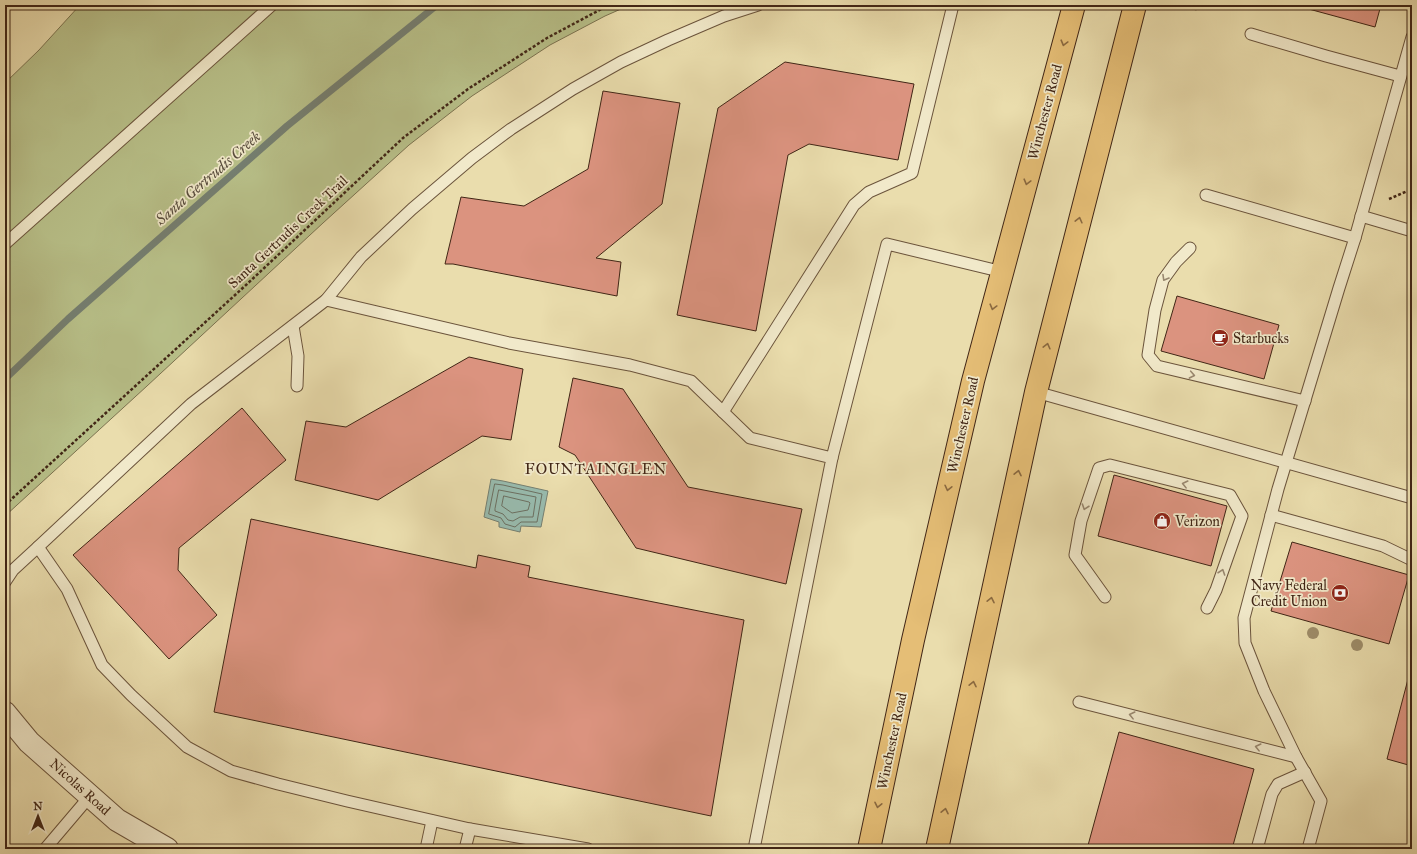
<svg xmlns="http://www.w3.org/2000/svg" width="1417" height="854" font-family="'IM FELL Great Primer',serif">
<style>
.green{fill:#b8c089;stroke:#7c7350}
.water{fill:#98bbae;stroke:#757f71}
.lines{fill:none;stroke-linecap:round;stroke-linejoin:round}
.shore{stroke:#6c7062;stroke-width:1}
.stream{stroke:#757f71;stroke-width:7}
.building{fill:#db937f;stroke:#412616}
.service-casing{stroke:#6b543c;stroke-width:13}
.minor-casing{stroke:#6b543c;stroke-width:24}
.primary-casing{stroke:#412616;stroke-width:24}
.path{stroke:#412616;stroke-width:2.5;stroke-dasharray:3 2;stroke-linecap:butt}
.service{stroke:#f1e9ca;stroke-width:11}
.minor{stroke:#f1e9ca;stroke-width:22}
.primary{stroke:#e5be76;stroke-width:22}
.tree{fill:#9e8d6a}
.oneway{stroke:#8b6a41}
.oneway2{stroke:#998870}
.labels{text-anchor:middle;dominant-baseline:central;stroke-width:3.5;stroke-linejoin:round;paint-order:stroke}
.street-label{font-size:14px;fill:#412616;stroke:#f1e9ca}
.poi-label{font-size:14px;fill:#412616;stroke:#f1e9ca;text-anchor:start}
.water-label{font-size:15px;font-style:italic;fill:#574b3c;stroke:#f1e9ca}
.neighbourhood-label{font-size:15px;letter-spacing:1px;fill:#412616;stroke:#f1e9ca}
</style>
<rect width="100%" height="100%" fill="#eaddad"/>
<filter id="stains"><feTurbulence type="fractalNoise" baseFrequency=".005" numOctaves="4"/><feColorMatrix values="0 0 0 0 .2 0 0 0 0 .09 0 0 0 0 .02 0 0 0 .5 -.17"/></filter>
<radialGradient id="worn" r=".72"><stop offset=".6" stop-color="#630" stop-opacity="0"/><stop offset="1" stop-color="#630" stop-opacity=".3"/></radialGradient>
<path class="green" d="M80,5H630L605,16L550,45L472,96L409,145L323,223L147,386L5,516V83L39,50Z"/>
<path class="water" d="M491,479L503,481L548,491L541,527L521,526L520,532L499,527V522L484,517Z"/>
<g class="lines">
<g class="shore">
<path d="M495,484L503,485L542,494L537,522H521L515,527L505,524L501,518L489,514Z"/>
<path d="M499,490L536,497L533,517H520L513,521L508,520L503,514L495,511V509Z"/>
<path d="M504,496L529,502L530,503L528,510L512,513L502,506Z"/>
</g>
<path class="stream" d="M5,379L68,319L287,126L437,5"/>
</g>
<g class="building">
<path d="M1294,5H1381L1375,27Z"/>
<path d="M785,62L914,84L898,160L809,144L788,155L756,331L677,315L718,108Z"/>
<path d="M603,91L680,103L662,204L596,258L621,262L617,296L453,264H445L461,197L524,206L588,169Z"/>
<path d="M1177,296L1279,325L1264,379L1161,351Z"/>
<path d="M469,357L523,369L511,440L482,436L378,500L295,480L306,421L346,427Z"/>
<path d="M573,378L623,389L688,487L802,509L786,584L636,548L575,455L559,447Z"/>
<path d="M242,408L286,460L179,548L178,570L217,615L169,659L73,555Z"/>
<path d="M1114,475L1227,506L1211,566L1098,536Z"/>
<path d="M251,519L476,568L478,555L530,566L528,577L744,620L711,816L214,712Z"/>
<path d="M1292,542L1409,575L1389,644L1271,611Z"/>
<path d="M1412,664V766L1387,759Z"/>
<path d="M1119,732L1254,769L1232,849H1087Z"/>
</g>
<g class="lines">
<defs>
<g id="service">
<path d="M1251,34L1326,56L1400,76"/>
<path d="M1206,195L1355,238"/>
<path d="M1361,216L1412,231"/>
<path d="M5,244L272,5"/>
<path d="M1190,248L1176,262L1163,280L1155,310L1148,355L1157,366L1305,401"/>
<path d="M326,300L361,257L412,209L472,158L511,129L573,89L621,62L668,40L724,16L758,5"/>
<path d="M293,326L298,356L297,386"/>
<path d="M1036,392L1412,498"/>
<path d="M723,412L854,205L869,192L912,173L953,5"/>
<path d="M832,458L887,244L1003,272"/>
<path d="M1271,515L1383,546L1412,560"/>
<path d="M5,582L13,570L38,547"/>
<path d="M1105,597L1075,555L1081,521L1099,468L1110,465L1230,495L1242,516L1216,590L1207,608"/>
<path d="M1079,702L1296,757"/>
<path d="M45,849L90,796"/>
<path d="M426,849L432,821"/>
<path d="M465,849L470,829"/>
<path d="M588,849L470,829L347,801L278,784L231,771L187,747L131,695L102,665L67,589L38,547L191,404L326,300L509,343L630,365L691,381L750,438L832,458L754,849"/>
<path d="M1257,849L1272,794L1278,784L1305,772"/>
<path d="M1308,849L1321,801L1296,757L1264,691L1245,643L1244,618L1278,489L1339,288L1355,238L1412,37"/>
</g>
<path id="minor" d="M5,713L29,742L117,820L167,849"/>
<g id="primary">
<path d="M869,849L913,640L973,381L1074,5"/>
<path d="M937,849L1036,392L1135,5"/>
</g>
</defs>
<use href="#service" class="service-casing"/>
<use href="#minor" class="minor-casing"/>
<use href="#primary" class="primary-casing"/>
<g class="path">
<path d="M1174,5L1196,9L1203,5"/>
<path d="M1389,199L1412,189"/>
<path d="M5,505L246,285L403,138L468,89L547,38L609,5"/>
</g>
<use href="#service" class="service"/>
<use href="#minor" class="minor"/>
<use href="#primary" class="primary"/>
</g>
<g class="tree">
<circle cx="1313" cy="633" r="6"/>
<circle cx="1357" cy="645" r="6"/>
</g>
<defs><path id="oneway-chevron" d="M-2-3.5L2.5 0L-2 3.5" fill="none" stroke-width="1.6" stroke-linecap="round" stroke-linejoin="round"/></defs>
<g class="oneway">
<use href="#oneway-chevron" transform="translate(1064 43) rotate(105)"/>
<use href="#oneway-chevron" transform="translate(1027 182) rotate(105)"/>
<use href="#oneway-chevron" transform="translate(1079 220) rotate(-76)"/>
<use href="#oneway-chevron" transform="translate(993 307) rotate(105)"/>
<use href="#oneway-chevron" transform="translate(1047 346) rotate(-76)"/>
<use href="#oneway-chevron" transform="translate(1018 473) rotate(-78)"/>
<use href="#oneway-chevron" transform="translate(948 488) rotate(103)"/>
<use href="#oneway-chevron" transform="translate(991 600) rotate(-78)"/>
<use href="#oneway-chevron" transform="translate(973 684) rotate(-78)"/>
<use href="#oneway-chevron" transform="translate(878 805) rotate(102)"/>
<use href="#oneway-chevron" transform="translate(945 811) rotate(-78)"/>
</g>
<g class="oneway2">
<use href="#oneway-chevron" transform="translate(1165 278) rotate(120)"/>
<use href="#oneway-chevron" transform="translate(1192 375) rotate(11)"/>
<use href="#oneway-chevron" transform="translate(1185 484) rotate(-166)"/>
<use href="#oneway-chevron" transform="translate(1085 507) rotate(109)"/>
<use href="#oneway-chevron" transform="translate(1222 572) rotate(-71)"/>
<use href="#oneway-chevron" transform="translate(1132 715) rotate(-166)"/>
<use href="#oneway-chevron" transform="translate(1258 747) rotate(-166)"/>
</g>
<defs>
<symbol id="cafe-disc" viewBox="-11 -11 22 22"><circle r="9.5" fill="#8f2418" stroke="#f1e9ca"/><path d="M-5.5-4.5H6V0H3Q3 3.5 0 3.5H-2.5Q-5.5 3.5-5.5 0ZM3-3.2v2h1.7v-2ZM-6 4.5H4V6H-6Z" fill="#fff"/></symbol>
<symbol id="shop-disc" viewBox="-11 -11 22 22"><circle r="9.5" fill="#8f2418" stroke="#f1e9ca"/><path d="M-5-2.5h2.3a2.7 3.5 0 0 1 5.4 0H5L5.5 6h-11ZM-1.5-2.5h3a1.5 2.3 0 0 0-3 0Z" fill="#fff"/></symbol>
<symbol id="bank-disc" viewBox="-11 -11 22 22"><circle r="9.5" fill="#8f2418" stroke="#f1e9ca"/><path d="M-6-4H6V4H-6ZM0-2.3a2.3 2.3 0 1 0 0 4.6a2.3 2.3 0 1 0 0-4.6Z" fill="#fff"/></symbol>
</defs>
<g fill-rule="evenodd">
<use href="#cafe-disc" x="1210" y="328" width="20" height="20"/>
<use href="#shop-disc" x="1152" y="511" width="20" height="20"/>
<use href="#bank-disc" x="1330" y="583" width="20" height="20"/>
</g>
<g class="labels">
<g class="street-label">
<text transform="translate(1045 112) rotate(-75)">Winchester Road</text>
<text transform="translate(288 232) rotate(-43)">Santa Gertrudis Creek Trail</text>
<text transform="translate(963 425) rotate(-77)">Winchester Road</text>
<text transform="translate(892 741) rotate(-78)">Winchester Road</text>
<text transform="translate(80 787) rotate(42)">Nicolas Road</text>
</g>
<g class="poi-label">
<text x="1233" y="338">Starbucks</text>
<text x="1175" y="521">Verizon</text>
<text x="1327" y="585" text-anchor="end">Navy Federal<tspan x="1327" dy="16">Credit Union</tspan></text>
</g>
<g class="water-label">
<text transform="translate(208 178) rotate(-41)">Santa Gertrudis Creek</text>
</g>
<g class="neighbourhood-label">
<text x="596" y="469">FOUNTAINGLEN</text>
</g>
</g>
<rect width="1417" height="854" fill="none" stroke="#eaddad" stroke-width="20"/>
<rect x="6" y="6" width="1405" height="842" fill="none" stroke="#412616" stroke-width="2"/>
<rect x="10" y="10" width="1397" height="834" fill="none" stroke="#412616"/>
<g transform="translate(38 816)" stroke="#f1e9ca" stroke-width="3" paint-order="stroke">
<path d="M0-3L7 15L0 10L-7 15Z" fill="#412616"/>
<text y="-6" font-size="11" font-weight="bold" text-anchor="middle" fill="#412616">N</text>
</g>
<rect width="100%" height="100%" filter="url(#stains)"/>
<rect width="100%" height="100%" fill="url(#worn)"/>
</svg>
